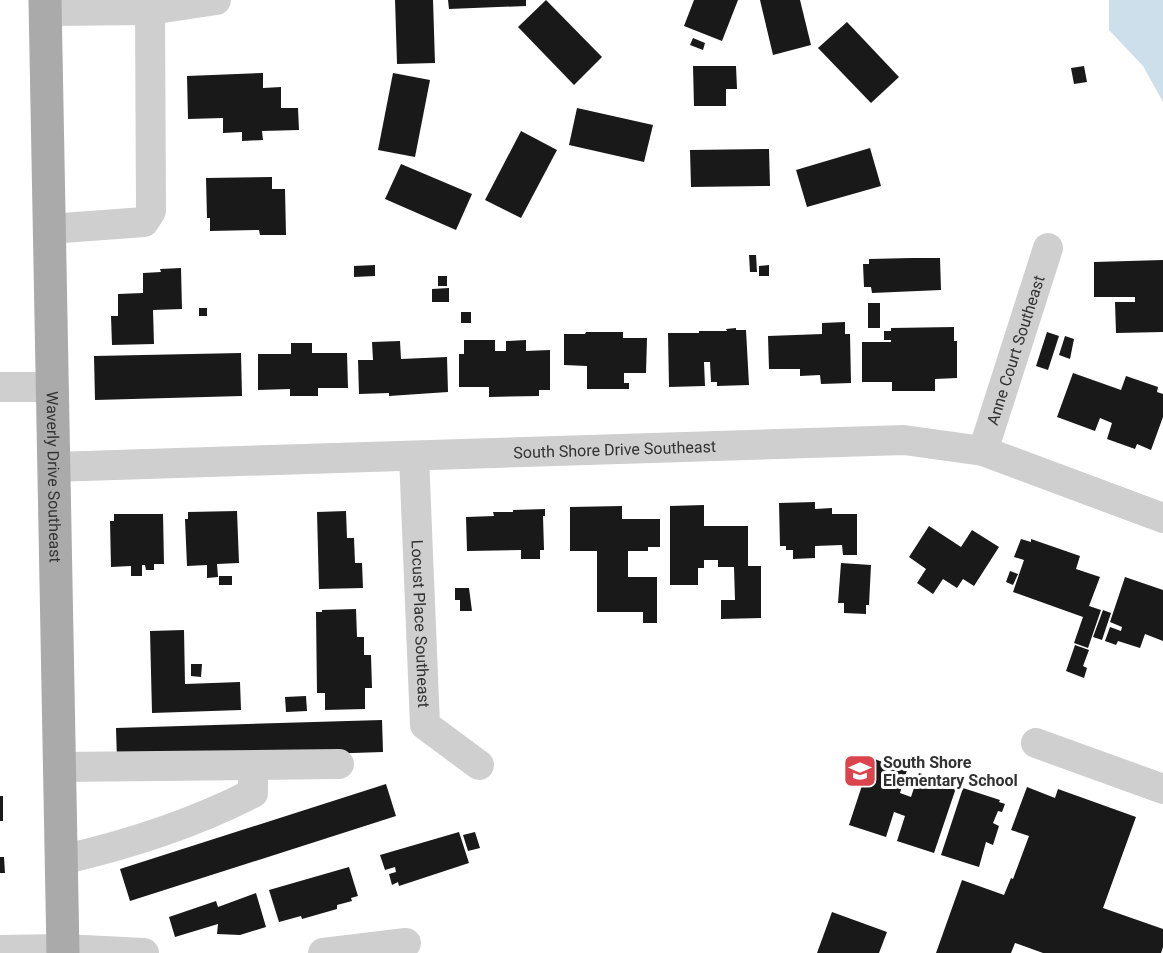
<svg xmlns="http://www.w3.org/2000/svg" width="1163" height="953" font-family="Roboto,sans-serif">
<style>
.water{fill:#cddfea}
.building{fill:#191919}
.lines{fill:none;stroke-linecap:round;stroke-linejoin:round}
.minor{stroke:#cfcfcf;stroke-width:30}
.major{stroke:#aaa;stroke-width:33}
.labels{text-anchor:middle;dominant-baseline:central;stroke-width:6;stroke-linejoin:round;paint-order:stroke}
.street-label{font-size:16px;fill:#323232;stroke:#fff}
.poi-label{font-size:16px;font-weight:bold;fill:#323232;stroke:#fff;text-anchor:start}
</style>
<rect width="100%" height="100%" fill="#fff"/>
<path class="water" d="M1109,0H1163V102L1143,66L1109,30Z"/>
<g class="building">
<path d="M395,0H433L435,63L397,64Z"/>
<path d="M448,0H526V6L449,9Z"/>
<path d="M546,0L602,57L574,85L518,27Z"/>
<path d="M694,0H738L722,41L684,26Z"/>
<path d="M760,0H800L811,45L773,55Z"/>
<path d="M847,22L899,77L871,103L818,48Z"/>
<path d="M693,38L705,43L703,50L690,45Z"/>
<path d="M693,66H736L737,89H726V106H694Z"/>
<path d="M1084,66L1087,82L1074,84L1071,68Z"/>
<path d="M263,73V88L281,87V108H298L299,130L262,131L263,140L242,141V132L223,133V118L188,119L187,76Z"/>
<path d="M393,73L430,80L415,157L378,150Z"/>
<path d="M577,108L653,125L644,162L569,145Z"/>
<path d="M521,131L557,150L521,218L485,200Z"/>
<path d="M870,148L881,186L807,207L796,170Z"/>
<path d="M769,149L770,186L691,187L690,150Z"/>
<path d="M401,164L472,194L456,230L385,199Z"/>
<path d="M272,177V189H285L286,235H260L259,230L210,231V218H207L206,178Z"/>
<path d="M749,255H756L757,272H750Z"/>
<path d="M911,258H940L941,290L872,293L871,287H864L863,264H869V259Z"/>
<path d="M1163,260V332L1116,333L1115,302H1135V297H1094V262Z"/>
<path d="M375,265V276L354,277V266Z"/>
<path d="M769,265V276H759V266Z"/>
<path d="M181,268L182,309L153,310L154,344L112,345L111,316H118V294L143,293V273L161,272L160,269Z"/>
<rect x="438" y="276" width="9" height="10"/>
<path d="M449,288V302H432V289Z"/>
<rect x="868" y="303" width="12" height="25"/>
<rect x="199" y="308" width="8" height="8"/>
<rect x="461" y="312" width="10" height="11"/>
<path d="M845,322V334H850L851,383L821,384L820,375L800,376V369H769L768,336L822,334V323Z"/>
<path d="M954,327V341H957V378L935,379V391H892V382H862V342H891V340H884V331H891V328Z"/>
<path d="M736,328V330H746L749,385L717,386V382H711L710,362H704L705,386L669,387L668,333H699V331H727L726,329Z"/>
<path d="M586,332H623V338H647L646,373H624V383H629V389H587V366L564,365V334H585Z"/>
<path d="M1047,332L1059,336L1048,370L1036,366Z"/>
<path d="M1065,336L1074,339L1070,359L1059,355Z"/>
<path d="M464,340H495V351H506V341L526,340V351L550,350V390H539V396L489,397V387H459V354H464Z"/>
<path d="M400,341L401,359L447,357L448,392L389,396V393L359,394L358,360H373L372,342Z"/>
<path d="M291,343H312V353H347L348,388H318V396H290V389L258,390V354H291Z"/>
<path d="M241,353L242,396L95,400L94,356Z"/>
<path d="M1073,373L1121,390L1126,376L1158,387L1157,392L1163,394V417L1151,450L1137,444L1135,449L1107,439L1112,423L1100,418L1095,431L1057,417Z"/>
<path d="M815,502V509L832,508V514H857V555H843L842,545L815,546V558L793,559V550H786V546H780L779,503Z"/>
<path d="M704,505V526H748V566H761V618L721,619V600H735L734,567H718V560H704V568H698V585H670V506Z"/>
<path d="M622,506V519H660V547H648V551H628V577H657V623H643V612H597V551H570V507Z"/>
<path d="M545,509V516H543L544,550H540V559H521V550L467,551L466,517L494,516L493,512H513V510Z"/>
<path d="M237,511L239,563L217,564L218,577L207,578V565L187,566L185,519H188V512Z"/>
<path d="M346,511L347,538H354L355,563H362L363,588L319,589L317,512Z"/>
<path d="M114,514H163L164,564H154V570H146L145,565H142V576H131V566L111,567L110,521H114Z"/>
<path d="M929,526L961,547L972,530L999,547L974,586L963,579L957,588L943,579L933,594L917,583L926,569L909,557Z"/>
<path d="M1021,539L1031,542V539L1080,556L1076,569L1100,577L1089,606L1101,610L1088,648L1074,643L1083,617L1013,592L1024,560L1014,557Z"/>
<path d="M841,563L871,565L869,605H866V614L844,613V603H838Z"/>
<path d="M1010,571L1018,574L1013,585L1006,582Z"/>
<rect x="219" y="576" width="13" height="9"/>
<path d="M1125,577L1163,590V641L1145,634L1140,648L1118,641L1116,645L1105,641L1110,627L1121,631L1122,627L1110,622Z"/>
<path d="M455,588H469L472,611H460V600H455Z"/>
<path d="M356,609L357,637H364V655H371L372,688H365V709L325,710V693H317L316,612H322V610Z"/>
<path d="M1103,610L1111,613L1102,640L1093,637Z"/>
<path d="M184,630L185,684L240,682L241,710L152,713L150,631Z"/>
<path d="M1075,645L1089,650L1083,666L1087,668L1084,678L1066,671Z"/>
<path d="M191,664H202L201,677L191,676Z"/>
<path d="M306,696L307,711L286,712L285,697Z"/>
<path d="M382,720L383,752L117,761L116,728Z"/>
<path d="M871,758L907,770L900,793L911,797L919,773L957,785L934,853L897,841L905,816L894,812L886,837L849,825Z"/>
<path d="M386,784L396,816L130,901L120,869Z"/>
<path d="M1027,787L1055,798L1058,789L1136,817L1103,908L1163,929V947L1161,953H1043L1015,943L1011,953H936L962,880L1004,895L1011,878L1013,879L1029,836L1011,830Z"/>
<path d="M963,788L1000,800L999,802L1005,804L1002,812L998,811L993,823L999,826L993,845L986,842L979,867L941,855Z"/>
<rect x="0" y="796" width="3" height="25"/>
<path d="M459,832L469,863L399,886L398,882L392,885L389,874L396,872L395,867L385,870L380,855Z"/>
<path d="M475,832L480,848L468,851L463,835Z"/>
<path d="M0,857H4L5,873H0Z"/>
<path d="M349,867L358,896L351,898L352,901L337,905V909L302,919L301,916L279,922L269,890Z"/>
<path d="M256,893L266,927L240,935L217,934L218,924L175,937L169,917L216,901L218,907Z"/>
<path d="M832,912L887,932L879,953H817Z"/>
</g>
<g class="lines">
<g class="minor">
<path d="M46,11L150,10L216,0"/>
<path d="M49,229L144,222L151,211L150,10"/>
<path d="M0,387H52"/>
<path id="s1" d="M983,451L1048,248"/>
<path id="s2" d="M414,456L425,725L479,765"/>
<path id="s3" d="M53,467L904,440L983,451L1163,518"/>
<path d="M1036,743L1163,789"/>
<path d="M60,767L339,764"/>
<path d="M61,860C127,845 193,824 253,793V766"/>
<path d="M0,950L63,949L144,953"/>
<path d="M323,953L406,943"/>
</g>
<path class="major" id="s4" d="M45,0L63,953"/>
</g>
<defs>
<symbol id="school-square" viewBox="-11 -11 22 22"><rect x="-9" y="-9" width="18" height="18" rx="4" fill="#db434d" stroke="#fff"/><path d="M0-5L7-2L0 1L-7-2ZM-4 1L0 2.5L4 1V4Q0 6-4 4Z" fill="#fff"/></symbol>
</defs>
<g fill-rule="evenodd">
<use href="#school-square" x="841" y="752" width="38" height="38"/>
</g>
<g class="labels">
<g class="street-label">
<text stroke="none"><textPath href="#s1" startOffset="106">Anne Court Southeast</textPath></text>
<text stroke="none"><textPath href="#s3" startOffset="562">South Shore Drive Southeast</textPath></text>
<text stroke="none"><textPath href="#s4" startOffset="477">Waverly Drive Southeast</textPath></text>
<text stroke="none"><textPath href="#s2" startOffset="168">Locust Place Southeast</textPath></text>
</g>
<g class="poi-label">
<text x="883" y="762">South Shore<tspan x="883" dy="18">Elementary School</tspan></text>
</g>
</g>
</svg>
